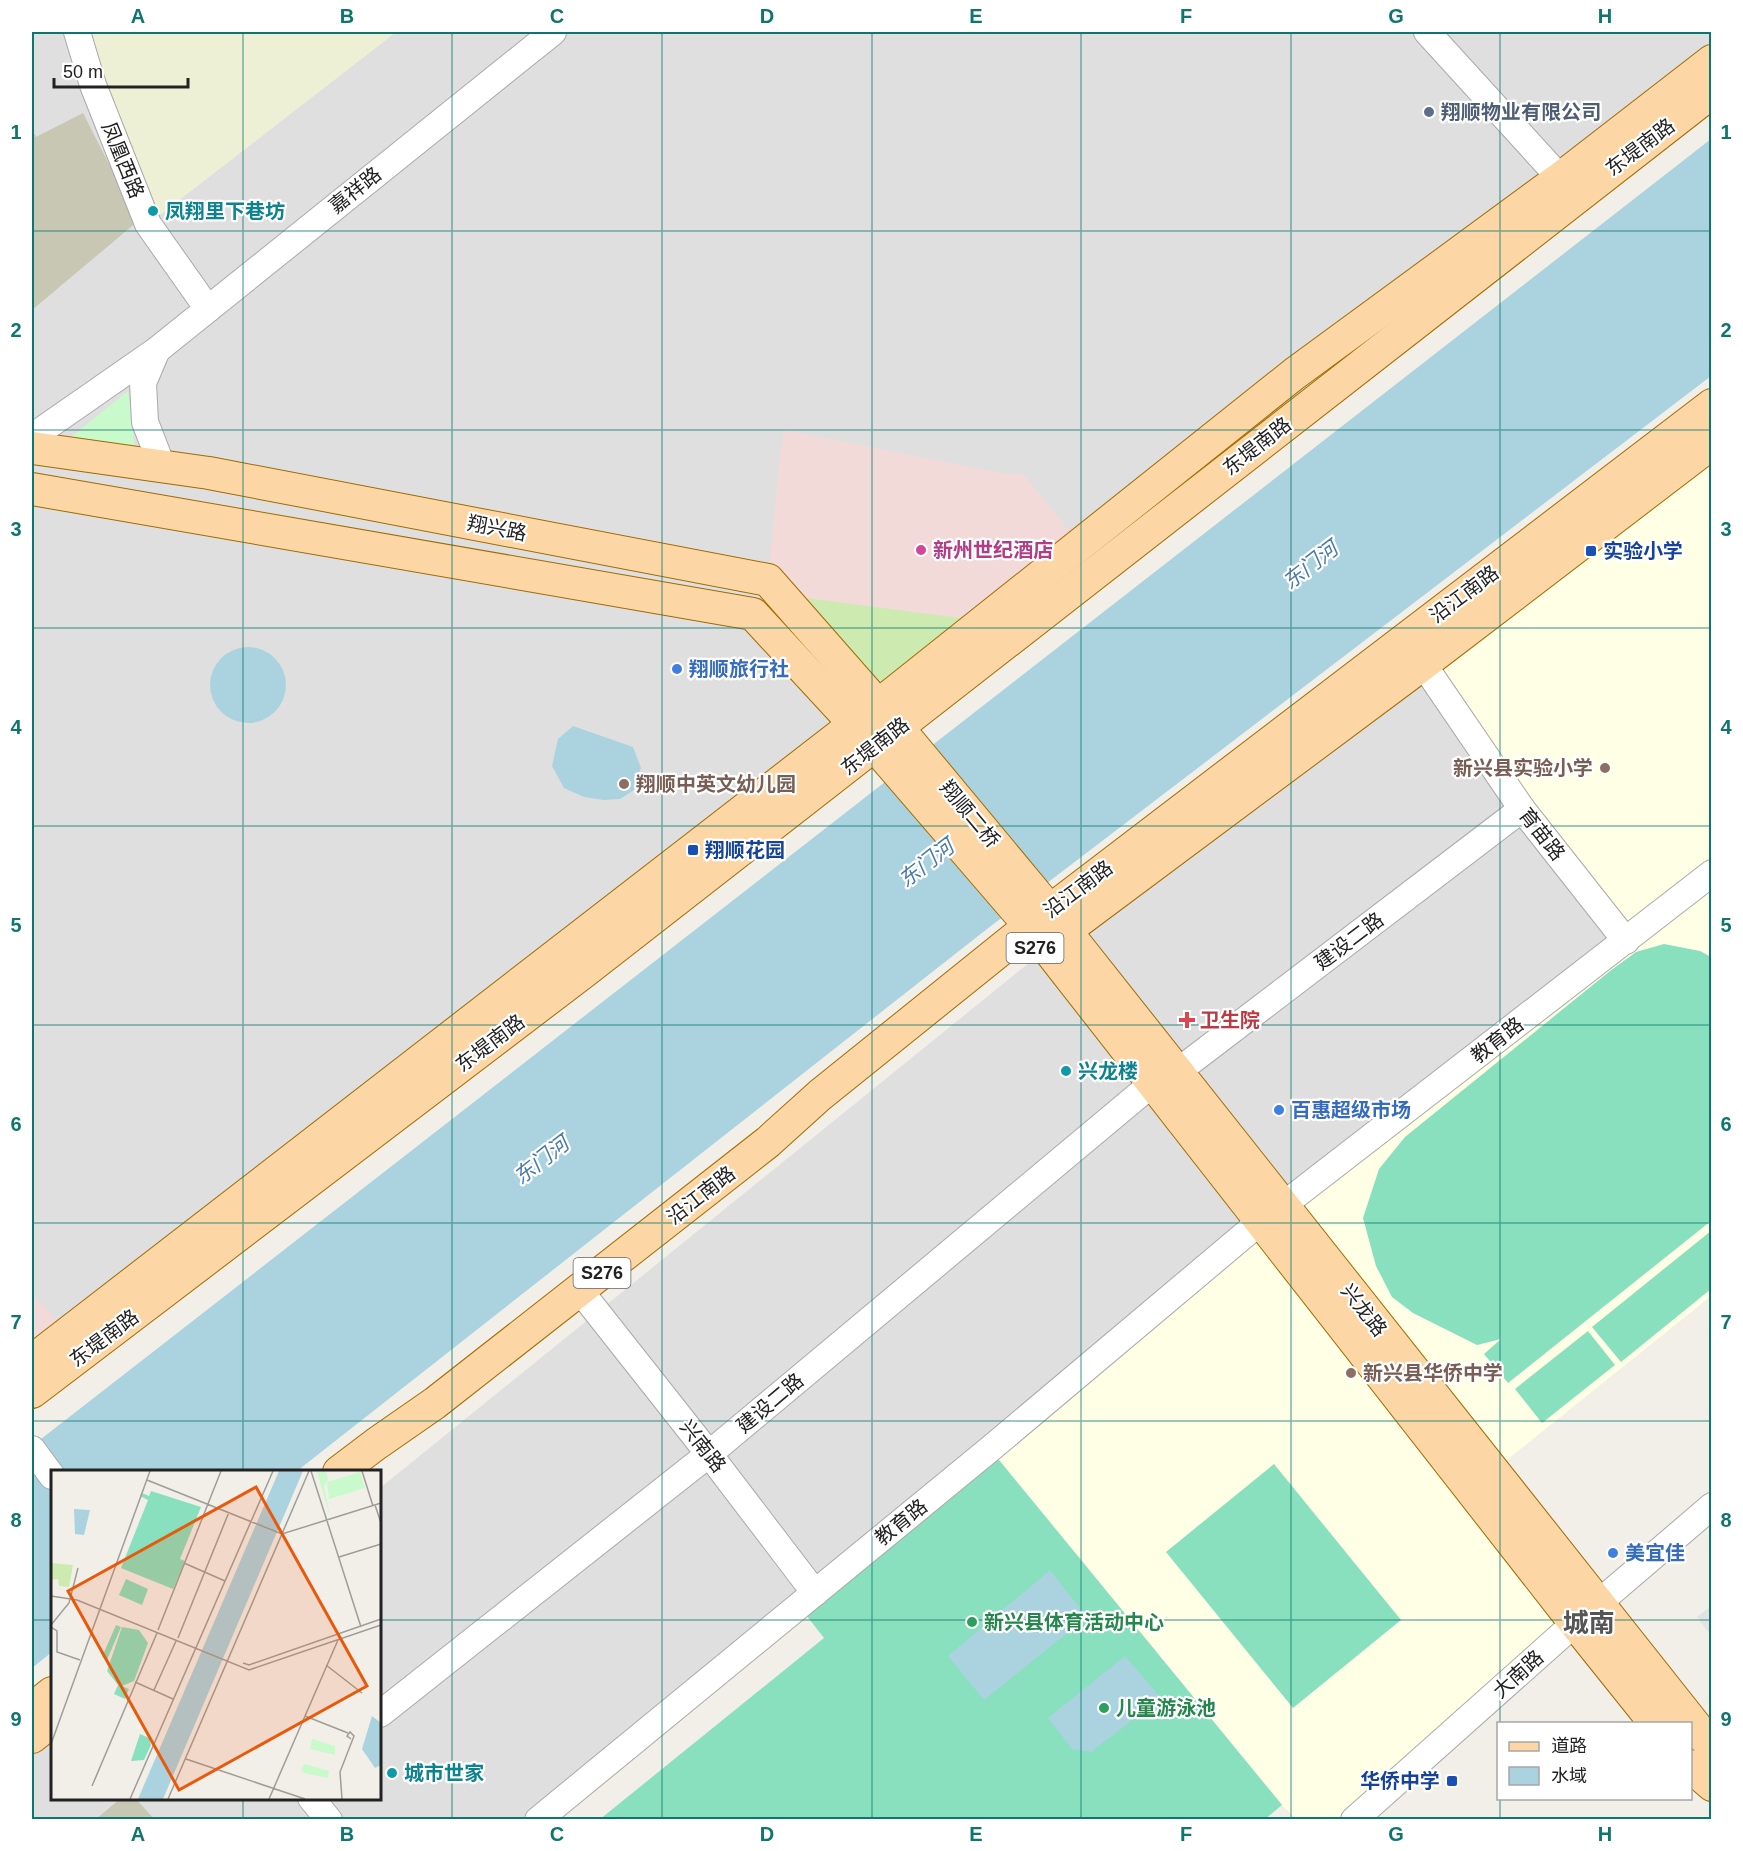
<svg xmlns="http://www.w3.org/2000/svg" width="1743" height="1851" font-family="Helvetica,'Noto Sans SC',sans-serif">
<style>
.residential{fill:#e0dfdf}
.commercial{fill:#f2dad9}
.education{fill:#ffffe5}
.construction{fill:#c7c7b4}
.farmland{fill:#eef0d5}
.grass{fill:#cdebb0}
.park{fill:#c8facc}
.pitch{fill:#88e0be}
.parking{fill:#e2e2e2}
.water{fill:#aad3df}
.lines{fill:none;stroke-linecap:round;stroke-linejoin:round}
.minor-casing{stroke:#a9a9a9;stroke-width:28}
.major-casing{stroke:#a06b00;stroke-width:34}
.minor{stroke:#fff;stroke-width:26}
.major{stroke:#fcd6a4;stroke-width:32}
.grid{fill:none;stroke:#0f766e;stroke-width:1.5;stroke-opacity:0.55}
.service-dot{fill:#5c6f8a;stroke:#fff;stroke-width:2}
.culture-dot{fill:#0f9aa8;stroke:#fff;stroke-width:2}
.hotel-dot{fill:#d1479c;stroke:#fff;stroke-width:2}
.transit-dot{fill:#1a4fb4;stroke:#fff;stroke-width:2}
.shop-dot{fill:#3f7fe0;stroke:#fff;stroke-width:2}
.education-dot{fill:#8d6e63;stroke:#fff;stroke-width:2}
.health-dot{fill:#e0444e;stroke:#fff;stroke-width:2}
.leisure-dot{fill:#2e9e5b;stroke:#fff;stroke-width:2}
.labels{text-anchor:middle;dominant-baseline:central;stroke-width:4.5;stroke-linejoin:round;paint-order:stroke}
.shield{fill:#fff;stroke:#646464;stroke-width:1.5}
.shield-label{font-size:18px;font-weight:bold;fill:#222}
.service-label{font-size:20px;font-weight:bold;fill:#4e5e75;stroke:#fff;text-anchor:start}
.street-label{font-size:20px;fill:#222;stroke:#fff}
.culture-label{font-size:20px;font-weight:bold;fill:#0d838f;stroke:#fff;text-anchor:start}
.hotel-label{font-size:20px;font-weight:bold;fill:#b23c85;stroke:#fff;text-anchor:start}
.transit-label{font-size:20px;font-weight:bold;fill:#164399;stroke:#fff;text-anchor:start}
.shop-label{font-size:20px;font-weight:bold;fill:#366cbe;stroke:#fff;text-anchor:start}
.education-label{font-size:20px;font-weight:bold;fill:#785e54;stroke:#fff;text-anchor:start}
.health-label{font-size:20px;font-weight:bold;fill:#be3a42;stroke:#fff;text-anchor:start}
.leisure-label{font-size:20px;font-weight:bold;fill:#27864d;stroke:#fff;text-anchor:start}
.water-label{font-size:21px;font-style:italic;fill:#4a7aab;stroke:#fff}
.district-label{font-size:26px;font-weight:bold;fill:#555;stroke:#fff}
.inset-road{fill:none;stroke:#9f9d99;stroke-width:1.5}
.view{fill:#e8590c;fill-opacity:0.15;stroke:#e8590c;stroke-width:3}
.inset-edge{fill:none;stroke:#222;stroke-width:3}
.neatline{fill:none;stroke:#0f766e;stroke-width:2}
.grid-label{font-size:20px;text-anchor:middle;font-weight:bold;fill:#0f766e}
</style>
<rect width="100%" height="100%" fill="#f2efe9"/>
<g class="residential">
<path d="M32,32H77L148,224L396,32H1711V92L32,1392Z"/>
<path d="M1423,664L1626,941L1290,1214L1063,947Z"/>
<path d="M1035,958L1254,1228L522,1819H344L327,1799L380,1798V1488Z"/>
<path d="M52,1730V1798L311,1799L329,1820H32V1746Z"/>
</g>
<g class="commercial">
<path d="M784,430L1007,474H1023L1080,544L878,704L768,580L779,463Z"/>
<path d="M32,1294L69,1332L32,1361Z"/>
</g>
<path class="education" d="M1711,443V1296L1457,1500L1567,1639L1354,1819H1296L1282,1805L990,1449L1626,941L1423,664Z"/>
<g class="construction">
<path d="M83,113L138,221L32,310V129L36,137Z"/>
<path d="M120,1799H136L154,1819H96Z"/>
</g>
<path class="farmland" d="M77,32H396L148,224Z"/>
<path class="grass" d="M798,597L968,619L881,682Z"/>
<path class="park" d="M128,391L135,451L71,437Z"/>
<g class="pitch">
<path d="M1664,944L1700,951L1711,957V1221L1508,1383L1484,1354L1501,1339L1477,1345L1413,1313L1392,1297L1376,1266L1363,1218L1379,1169L1405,1137L1610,971L1636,952Z"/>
<path d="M1711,1231V1289L1621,1362L1592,1327Z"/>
<path d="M1588,1331L1615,1365L1542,1423L1515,1389Z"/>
<path d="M990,1449L1282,1805L1264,1820H599L824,1638L799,1606Z"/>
<path d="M1274,1464L1401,1620L1293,1708L1166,1552Z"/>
</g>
<path class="parking" d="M1711,1606V1636L1697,1617Z"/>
<g class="water">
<path d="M1711,139V376L987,929L297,1471L52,1472V1652L32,1668V1446Z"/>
<circle cx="248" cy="685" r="38"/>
<path d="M573,726L633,747L641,768L634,790L620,799L604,800L584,797L564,788L552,766L558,739Z"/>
<path d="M1050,1570L1087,1617L984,1700L948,1656Z"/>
<path d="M1125,1656L1161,1698L1091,1752L1072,1749L1048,1718Z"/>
</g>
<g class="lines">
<defs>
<g id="minor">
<path d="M77,32L93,85L148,224L208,309"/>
<path d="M1427,32L1572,191"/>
<path d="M157,350L143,383L145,422L162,466"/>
<path d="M32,437L157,350L553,32"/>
<path d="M1423,664L1522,809L1626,941"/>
<path d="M1177,1072L1522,809"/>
<path d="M1282,1206L1712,873"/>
<path d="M589,1302L709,1454L815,1593"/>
<path d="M32,1449L52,1476"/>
<path d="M380,1714L709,1454L1153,1083"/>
<path d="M311,1798L329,1820"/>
<path d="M538,1820L990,1449L1261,1221"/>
<path d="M1354,1820L1575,1623L1712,1506"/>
</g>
<g id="major">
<path d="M32,448L209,473L768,580L898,728L1041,900L1712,1747"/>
<path d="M32,489L753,614L875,746L1030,926L1575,1623L1656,1724"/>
<path d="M1046,940L1065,931L1423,664L1712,443"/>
<path d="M32,1361L855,724L1294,374L1561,178L1712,61"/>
<path d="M32,1392L585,971L1712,92"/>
<path d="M339,1472L376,1444L435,1403L768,1142L820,1095L1030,926L1712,405"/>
<path d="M32,1709L52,1693"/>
<path d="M32,1737L52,1721"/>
<path d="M1690,1766L1712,1785"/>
</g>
</defs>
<use href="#minor" class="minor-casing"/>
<use href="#major" class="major-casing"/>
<use href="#minor" class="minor"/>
<use href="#major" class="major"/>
</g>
<path class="grid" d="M243,32V1472M452,32V1820M662,32V1820M872,32V1820M1081,32V1820M1291,32V1820M1500,32V1724M32,231H1712M32,430H1712M32,628H1712M32,826H1712M32,1025H1712M32,1223H1712M32,1421H1712M32,1620H52M380,1620H1712M243,1798V1820M1500,1798V1820"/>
<circle class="service-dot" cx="1429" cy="112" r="6"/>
<g class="culture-dot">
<circle cx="153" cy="211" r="6"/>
<circle cx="1066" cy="1071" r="6"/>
<circle cx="392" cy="1773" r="6"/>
</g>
<circle class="hotel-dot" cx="921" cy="550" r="6"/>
<g class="transit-dot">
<rect x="1585" y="545" width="12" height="12" rx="3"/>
<rect x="687" y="844" width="12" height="12" rx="3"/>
<rect x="1446" y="1775" width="12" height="12" rx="3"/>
</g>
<g class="shop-dot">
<circle cx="677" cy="669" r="6"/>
<circle cx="1279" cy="1110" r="6"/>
<circle cx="1613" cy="1553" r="6"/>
</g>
<g class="education-dot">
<circle cx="1605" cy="768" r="6"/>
<circle cx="624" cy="784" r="6"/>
<circle cx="1351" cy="1373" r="6"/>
</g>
<path class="health-dot" d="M1184 1011h6v6h6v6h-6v6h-6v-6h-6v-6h6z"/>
<g class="leisure-dot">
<circle cx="972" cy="1622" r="6"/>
<circle cx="1104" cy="1708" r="6"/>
</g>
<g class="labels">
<g class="shield">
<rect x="1006.5" y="933" width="57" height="30" rx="4.5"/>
<rect x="573.5" y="1258" width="57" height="30" rx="4.5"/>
</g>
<g class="shield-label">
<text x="1035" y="948">S276</text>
<text x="602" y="1273">S276</text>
</g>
<g class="service-label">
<text x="1441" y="112">翔顺物业有限公司</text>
</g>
<g class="street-label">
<text transform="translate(1640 147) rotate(-37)">东堤南路</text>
<text transform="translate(123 160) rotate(68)">凤凰西路</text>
<text transform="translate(355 190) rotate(-39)">嘉祥路</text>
<text transform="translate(1257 446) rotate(-38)">东堤南路</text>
<text transform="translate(497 528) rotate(11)">翔兴路</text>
<text transform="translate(1464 594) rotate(-37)">沿江南路</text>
<text transform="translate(875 746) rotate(-38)">东堤南路</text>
<text transform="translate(970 814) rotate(50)">翔顺二桥</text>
<text transform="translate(1542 834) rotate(52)">育苗路</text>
<text transform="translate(1078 889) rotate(-37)">沿江南路</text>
<text transform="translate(1349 941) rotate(-37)">建设二路</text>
<text transform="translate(1497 1040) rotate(-38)">教育路</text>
<text transform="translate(490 1043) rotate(-37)">东堤南路</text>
<text transform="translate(701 1195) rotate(-38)">沿江南路</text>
<text transform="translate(1364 1310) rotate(52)">兴龙路</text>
<text transform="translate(104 1338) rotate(-37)">东堤南路</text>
<text transform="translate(770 1403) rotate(-40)">建设二路</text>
<text transform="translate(703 1446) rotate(52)">兴南路</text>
<text transform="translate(901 1522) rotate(-39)">教育路</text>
<text transform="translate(1518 1674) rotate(-42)">大南路</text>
</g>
<g class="culture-label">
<text x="165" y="211">凤翔里下巷坊</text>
<text x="1078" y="1071">兴龙楼</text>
<text x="404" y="1773">城市世家</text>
</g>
<g class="hotel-label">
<text x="933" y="550">新州世纪酒店</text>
</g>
<g class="transit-label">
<text x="1603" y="551">实验小学</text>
<text x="705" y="850">翔顺花园</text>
<text x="1440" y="1781" text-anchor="end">华侨中学</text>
</g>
<g class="shop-label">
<text x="689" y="669">翔顺旅行社</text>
<text x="1291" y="1110">百惠超级市场</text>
<text x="1625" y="1553">美宜佳</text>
</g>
<g class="education-label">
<text x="1593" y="768" text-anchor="end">新兴县实验小学</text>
<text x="636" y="784">翔顺中英文幼儿园</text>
<text x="1363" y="1373">新兴县华侨中学</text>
</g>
<g class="health-label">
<text x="1200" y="1020">卫生院</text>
</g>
<g class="leisure-label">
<text x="984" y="1622">新兴县体育活动中心</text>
<text x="1116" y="1708">儿童游泳池</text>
</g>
<g class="water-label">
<text transform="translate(1310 565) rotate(-38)">东门河</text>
<text transform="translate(926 863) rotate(-38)">东门河</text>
<text transform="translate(541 1160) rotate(-38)">东门河</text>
</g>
<g class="district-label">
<text x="1589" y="1623">城南</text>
</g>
</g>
<g transform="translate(51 1470)">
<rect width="330" height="330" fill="#f2efe9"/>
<path d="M0,93L22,95L18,117L8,116L7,109L0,110Z" fill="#cdebb0"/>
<path d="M275,1L277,9L273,16L279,46L266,2ZM309,2L314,18L278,29L276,12ZM261,269L284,276V285L259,279ZM254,294L278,301L277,308L253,303L250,299Z" fill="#c8facc"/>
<path d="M100,21L150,37L129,89L134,91L122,119L70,98L97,30L89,26L91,23L98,26ZM75,109L97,119L91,135L68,125ZM65,155L70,157L56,190L51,187ZM71,157L88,160L97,173L83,211L71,216L78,219L74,229L63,224L67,215L56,201ZM89,264L98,268L100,275L93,290L80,291Z" fill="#88e0be"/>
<path d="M228,1H252L112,329H87ZM23,39L39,40L33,65L24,64ZM321,246L330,253V295L324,298L311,279Z" fill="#aad3df"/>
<path class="inset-road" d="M260,1L310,157M311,1L322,36M96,10L231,64L330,33M324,35L330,53M288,87L330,74M133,93L174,111M0,126L26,130L198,200L330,155M0,155L18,133L27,98M0,157L6,161V182L29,190M107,160L170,1M127,168L178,42M192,193L198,195L330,149M275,195L311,223M84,212L122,229M103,220L125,171M254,246L297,263M0,274L99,1M135,289L254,329M41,316L106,163M79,329L222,1M117,329L258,1M218,329L287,170M291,329L289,302L303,266L299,262L296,266L300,269"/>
<path class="view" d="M205,17L316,216L128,320L17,121Z"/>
<rect width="330" height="330" class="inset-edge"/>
</g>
<rect width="1743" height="1851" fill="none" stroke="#ffffff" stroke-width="66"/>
<rect x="1497" y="1722" width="195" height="78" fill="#ffffff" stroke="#a7a7a7" stroke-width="1.5"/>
<rect x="1509" y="1742" width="30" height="9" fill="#fcd6a4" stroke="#a7a7a7" stroke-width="1.5"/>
<text x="1551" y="1752" font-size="18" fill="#222222">道路</text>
<rect x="1509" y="1767" width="30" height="18" fill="#aad3df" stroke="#a7a7a7" stroke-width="1.5"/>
<text x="1551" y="1782" font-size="18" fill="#222222">水域</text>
<path d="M54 78v9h134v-9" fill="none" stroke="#222222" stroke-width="3"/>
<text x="63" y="78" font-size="18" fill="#222222" stroke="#ffffff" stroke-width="4.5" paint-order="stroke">50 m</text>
<rect x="33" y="33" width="1677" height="1785" class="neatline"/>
<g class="grid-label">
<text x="138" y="23">A</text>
<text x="347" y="23">B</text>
<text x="557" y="23">C</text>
<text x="767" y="23">D</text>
<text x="976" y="23">E</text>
<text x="1186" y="23">F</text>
<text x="1396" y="23">G</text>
<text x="1605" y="23">H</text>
<text x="16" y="139">1</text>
<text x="1726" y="139">1</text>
<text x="16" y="337">2</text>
<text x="1726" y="337">2</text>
<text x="16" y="536">3</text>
<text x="1726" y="536">3</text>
<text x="16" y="734">4</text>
<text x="1726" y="734">4</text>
<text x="16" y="932">5</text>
<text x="1726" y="932">5</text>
<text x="16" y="1131">6</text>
<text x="1726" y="1131">6</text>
<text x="16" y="1329">7</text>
<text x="1726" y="1329">7</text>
<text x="16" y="1527">8</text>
<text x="1726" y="1527">8</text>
<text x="16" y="1726">9</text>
<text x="1726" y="1726">9</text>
<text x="138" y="1841">A</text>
<text x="347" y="1841">B</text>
<text x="557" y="1841">C</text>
<text x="767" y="1841">D</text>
<text x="976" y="1841">E</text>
<text x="1186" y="1841">F</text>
<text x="1396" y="1841">G</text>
<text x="1605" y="1841">H</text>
</g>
</svg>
